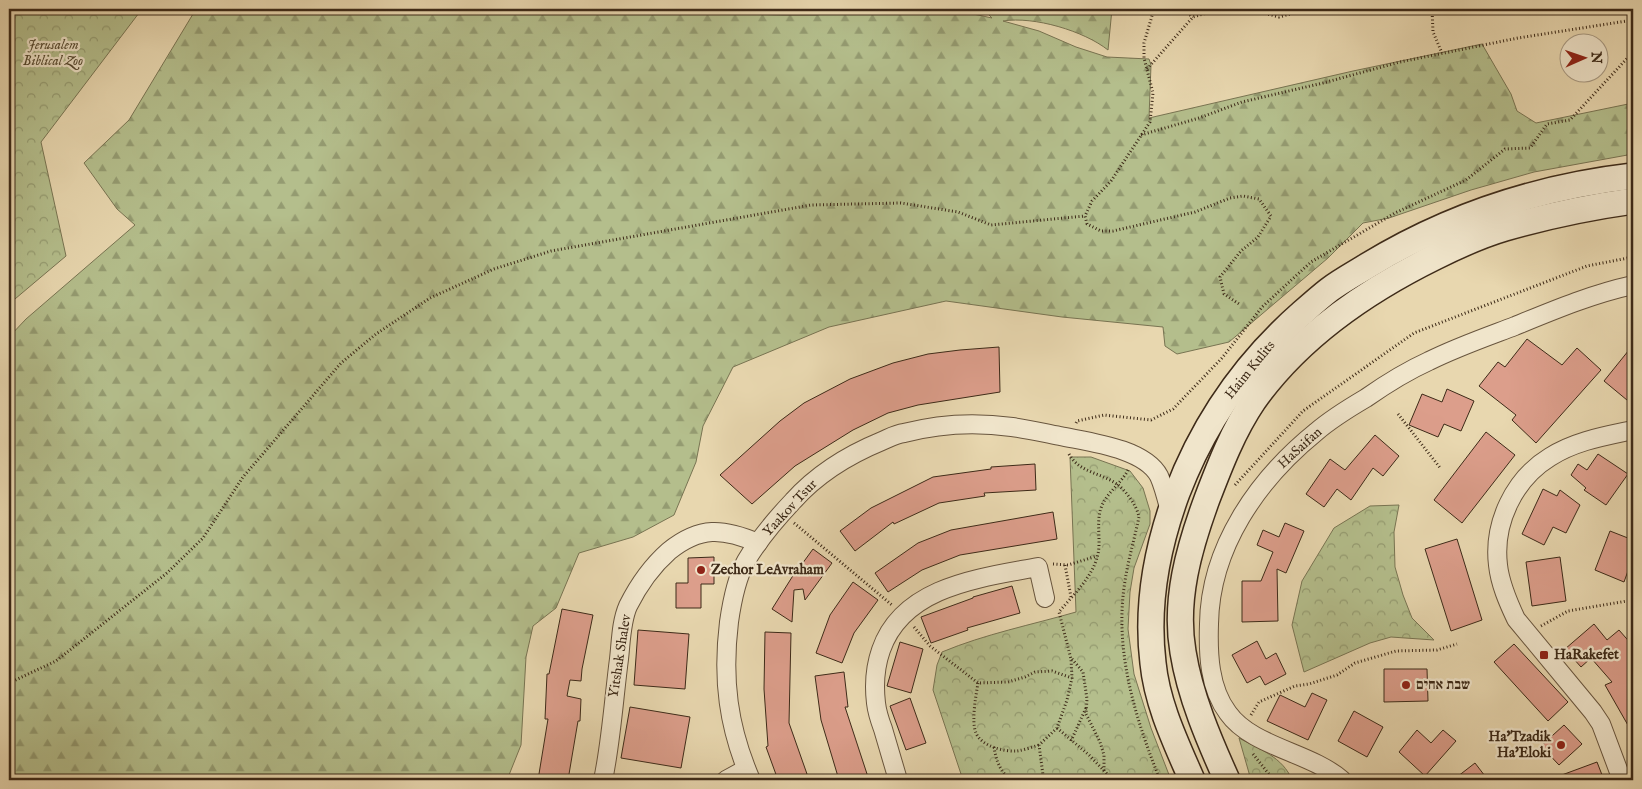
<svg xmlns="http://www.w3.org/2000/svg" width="1642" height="789" font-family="'IM FELL English','Frank Ruhl Libre',serif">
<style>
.forest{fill:url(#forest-firs);stroke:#787452}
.park{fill:url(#park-crowns);stroke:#787452}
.building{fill:#dc9e8b;stroke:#3d2a18}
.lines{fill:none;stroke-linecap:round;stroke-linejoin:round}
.minor-casing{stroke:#68553e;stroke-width:20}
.secondary-casing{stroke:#3d2a18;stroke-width:28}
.path{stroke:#3d2a18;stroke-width:3;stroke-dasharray:1 2.5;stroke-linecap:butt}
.minor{stroke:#f0e5cb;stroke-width:18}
.secondary{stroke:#f0e5cb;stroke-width:25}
.poi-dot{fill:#8f2418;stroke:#f0e5cb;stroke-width:2}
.labels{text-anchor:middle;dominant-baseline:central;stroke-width:4.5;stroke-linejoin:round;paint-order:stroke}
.park-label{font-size:14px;font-style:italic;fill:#55482f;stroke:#f0e5cb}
.street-label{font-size:14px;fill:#3d2a18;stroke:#f0e5cb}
.poi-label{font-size:14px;font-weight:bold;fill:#3d2a18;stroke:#f0e5cb;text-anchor:start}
</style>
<defs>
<pattern id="forest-firs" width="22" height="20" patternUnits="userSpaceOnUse" patternTransform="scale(1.25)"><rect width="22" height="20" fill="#b4be8c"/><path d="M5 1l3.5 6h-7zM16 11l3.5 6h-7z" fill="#949b71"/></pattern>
<pattern id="park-crowns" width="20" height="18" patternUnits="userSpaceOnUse" patternTransform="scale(1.25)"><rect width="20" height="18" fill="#b4be8c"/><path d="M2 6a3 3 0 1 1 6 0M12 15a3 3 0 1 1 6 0" fill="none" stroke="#949b71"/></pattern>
</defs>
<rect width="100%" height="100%" fill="#e8d7af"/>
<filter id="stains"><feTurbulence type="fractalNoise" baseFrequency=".004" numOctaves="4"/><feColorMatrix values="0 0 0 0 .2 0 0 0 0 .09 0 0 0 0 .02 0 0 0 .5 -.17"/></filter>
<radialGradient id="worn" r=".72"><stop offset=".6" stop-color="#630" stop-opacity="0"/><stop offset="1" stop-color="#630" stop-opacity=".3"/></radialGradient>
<path class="forest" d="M196,9H695L745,14L783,15H816L861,9H950L992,18L988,14L973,9H1112L1108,50C1084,31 1034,16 1003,21L1039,31L1076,47L1107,57L1149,59L1151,65L1149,118L1353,71L1482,44L1511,94L1517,111L1536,123L1633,103V154L1534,172L1471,190L1389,218L1363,223L1328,258L1229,342L1177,354L1165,346L1163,327L1062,317L946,301L829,327L733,367L703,426L696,462L674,515L633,537L579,553L556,608L533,626L526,657L521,745L507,780H9V337L26,319L135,225L117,209L84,163L129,120Z"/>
<g class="park">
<path d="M9,9H142L41,142L66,256L9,304Z"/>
<path d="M1070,457H1091L1130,471L1143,488L1150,511V524L1134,568L1130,592L1128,629L1134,674L1151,728L1171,780H963L933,690L937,665L942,652C985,634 1031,625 1076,612Z"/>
<path d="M1399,505L1394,532L1395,567L1403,595L1412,618L1434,640L1391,637L1370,643L1304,672L1292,625L1302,581L1334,528L1370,506Z"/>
<path d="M1239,738C1259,749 1283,757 1292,780H1251Z"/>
</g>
<g class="building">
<path d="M1527,339L1562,365L1577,348L1601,370L1536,443L1512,420L1516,415L1479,386L1498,362L1505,367Z"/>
<path d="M1633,345V405L1604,381Z"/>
<path d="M999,347L1000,392L918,405L888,413L853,430L795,466L752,504L720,475L780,421L804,403L850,379L893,363L928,354L960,350Z"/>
<path d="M1447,389L1474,401L1461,431L1444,424L1438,437L1409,425L1422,394L1442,402Z"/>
<path d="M1486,432L1515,455L1462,523L1434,500Z"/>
<path d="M1375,435L1399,456L1383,476L1373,468L1351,500L1337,489L1324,507L1306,494L1330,459L1345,470Z"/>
<path d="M1598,454L1628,474L1606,505L1584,490L1586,488L1571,475L1578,464L1587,470Z"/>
<path d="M1035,464L1036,490L984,493L985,496L939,503L894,524L893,522L855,551L840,531L871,508L933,477L991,469V467Z"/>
<path d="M1543,489L1557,496L1560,490L1580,505L1566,533L1553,527L1544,545L1522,534Z"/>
<path d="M1053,512L1057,539L960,555L922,570L888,592L875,573L918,543L951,530Z"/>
<path d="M1285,523L1304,531L1286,573L1277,569L1278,621L1242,622V581H1261L1273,552L1257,545L1263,530L1279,537Z"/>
<path d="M1610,531L1633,540V557L1624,582L1595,570Z"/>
<path d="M1457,539L1482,620L1451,631L1425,549Z"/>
<path d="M813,549L832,563L805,600L803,589L794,590L792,622L772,609L794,574V575Z"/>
<path d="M714,557V584H701V608H676V583H688V558Z"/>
<path d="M1560,557L1566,601L1532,606L1526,562Z"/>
<path d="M853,582L878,600L854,633L842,663L816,653L830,615Z"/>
<path d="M1012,586L1020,613L967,628L968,630L931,643L921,617L973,598V597Z"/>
<path d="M562,609L593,615L582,669L581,681L570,680L567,696L581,699L580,721H578L568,780H538L548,719H545L547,674H549Z"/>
<path d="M1594,624L1607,640L1619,630L1633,646V734L1605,685L1612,682L1591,658L1581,667L1565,649Z"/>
<path d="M638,630L689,634L685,689L634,685Z"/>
<path d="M765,632L791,633L789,723L807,774L789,780H778L766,747L768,746L764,689Z"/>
<path d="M1257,641L1266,659L1276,653L1286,674L1265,685L1260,676L1247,683L1232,655Z"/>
<path d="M900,642L923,649L911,693L887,686Z"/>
<path d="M1514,644L1568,702L1548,721L1494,662Z"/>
<path d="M1384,669H1427L1428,701L1384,702Z"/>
<path d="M844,672L848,707H845L869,780H839L821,720L815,676Z"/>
<path d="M1312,693L1327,700L1308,740L1267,721L1280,695L1305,707Z"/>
<path d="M910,698L926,743L906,750L890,706Z"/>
<path d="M630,707L690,717L681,768L621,758Z"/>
<path d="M1354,711L1383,727L1367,757L1338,741Z"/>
<path d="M1564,725L1582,744L1559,765L1541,746Z"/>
<path d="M1417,730L1431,743L1443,730L1456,741L1425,776L1399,752Z"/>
<path d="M1597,762L1604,780H1551V779Z"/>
<path d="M1475,763L1488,780H1453Z"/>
</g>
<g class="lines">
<defs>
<g id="minor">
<path d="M603,780C611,743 614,697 619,659C621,642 621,622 628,606C638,586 652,566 669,551C700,526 723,528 758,543"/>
<path d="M726,780L746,769"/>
<path d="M751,780C728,727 722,679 729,622C732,601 736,579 746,561C759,539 776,519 793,501C818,473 848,455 882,441C889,438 896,434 904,433C938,424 977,422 1012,427C1028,429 1044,433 1060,436C1088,442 1144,448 1159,476C1164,487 1167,500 1170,512"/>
<path d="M898,780C893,763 888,746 883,729C880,721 877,712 876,703C874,686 875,667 881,650C903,586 980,578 1038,567L1045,598"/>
<path d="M1342,780C1310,752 1252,747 1228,713C1209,688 1208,653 1209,624C1210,547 1258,479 1316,432C1331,419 1349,408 1366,398C1386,384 1407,371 1429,361C1457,347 1486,337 1515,326C1554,310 1592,294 1633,285"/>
<path d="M1622,780L1601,724L1593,712L1516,619C1508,602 1500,584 1498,565C1493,523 1514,479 1550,457C1575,441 1605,436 1633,430"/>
</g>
<g id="secondary">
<path d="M1192,780C1176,743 1157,704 1153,663C1146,605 1157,547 1177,493C1204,422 1245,363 1302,313C1311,305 1320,297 1329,290C1341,281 1354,274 1367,266C1449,216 1538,187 1633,176"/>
<path d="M1227,780C1209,740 1190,696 1183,652C1174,600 1189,548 1207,499C1220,465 1233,431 1254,400C1299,337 1366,291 1435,257C1457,246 1481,235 1505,228C1547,216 1590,207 1633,201"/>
</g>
</defs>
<use href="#minor" class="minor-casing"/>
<use href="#secondary" class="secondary-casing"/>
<g class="path">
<path d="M1154,9L1144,43V58L1153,93L1150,122L1111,181L1092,201L1085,216L1087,224L1101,231H1113L1195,212L1230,198L1243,196L1259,199L1271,216L1258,237L1241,251L1220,277L1224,294L1239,304"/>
<path d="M1181,9L1193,17"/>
<path d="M1248,9L1279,17L1309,9"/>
<path d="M1432,9L1433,32L1442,53"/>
<path d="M1147,69L1193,17L1219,9"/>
<path d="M1141,135L1199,118L1242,102L1323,83L1400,62L1518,38L1633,20"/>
<path d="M1398,414L1441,469"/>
<path d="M1076,423L1077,421L1104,415L1151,420L1173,409L1222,358L1262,307L1311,262L1395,213L1466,180L1505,149L1530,148L1547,124L1570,120L1633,52"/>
<path d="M1069,454C1079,473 1103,473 1118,485C1127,492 1137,506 1139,517C1134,541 1127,564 1124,588C1115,654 1136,720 1160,780"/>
<path d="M1235,485L1303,411L1414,333L1587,266L1633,257"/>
<path d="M794,523L892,605"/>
<path d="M1053,564L1068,565L1097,556"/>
<path d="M1065,565L1071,597"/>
<path d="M1541,626L1568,611L1633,600"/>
<path d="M914,627L930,646L978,683L1008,682L1025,677L1035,672L1052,671L1072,678"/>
<path d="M1072,659L1083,672L1087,699L1086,714L1100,742L1104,755V771"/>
<path d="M9,683L56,661L167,573L203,538L243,477L341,363L376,334L430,298L494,269L551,251L811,205L901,203L958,212L991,225L1085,216"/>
<path d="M978,683C976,696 971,721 976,733C981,746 1004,752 1017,751C1024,750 1032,747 1039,745"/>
<path d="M1251,715L1259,702L1295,686L1309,684L1337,675L1355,663L1396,651L1437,650L1457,644"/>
<path d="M1057,728L1089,755L1113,780"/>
<path d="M1071,741L1086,708"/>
<path d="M994,747C996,760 1000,772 1011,780"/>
<path d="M1253,754L1272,778L1278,780"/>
<path d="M1041,780L1043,775L1039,745L1057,728L1067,700L1072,678L1071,659L1059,612C1073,595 1093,577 1098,554C1101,540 1096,522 1101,508C1106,493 1121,484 1128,470"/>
</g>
<use href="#minor" class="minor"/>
<use href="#secondary" class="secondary"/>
</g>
<g class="poi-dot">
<circle cx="701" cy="570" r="5"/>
<rect x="1539" y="650" width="10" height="10" rx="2.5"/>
<circle cx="1406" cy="685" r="5"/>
<circle cx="1561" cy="745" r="5"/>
</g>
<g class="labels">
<g class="park-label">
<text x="53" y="45">Jerusalem<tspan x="53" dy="16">Biblical Zoo</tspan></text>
</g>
<g class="street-label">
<text transform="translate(1250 370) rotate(-51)">Haim Kulits</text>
<text transform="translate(1300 448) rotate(-42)">HaSaifan</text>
<text transform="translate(790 508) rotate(-47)">Yaakov Tsur</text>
<text transform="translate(620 656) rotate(-81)">Yitshak Shalev</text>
</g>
<g class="poi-label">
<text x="711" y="570">Zechor LeAvraham</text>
<text x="1554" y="655">HaRakefet</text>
<text x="1416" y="685">שבת אחים</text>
<text x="1551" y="737" text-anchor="end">Ha'Tzadik<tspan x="1551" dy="16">Ha'Eloki</tspan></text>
</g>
</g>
<rect width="1642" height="789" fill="none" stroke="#e8d7af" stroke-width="30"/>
<rect x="10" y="10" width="1622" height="769" fill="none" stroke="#3d2a18" stroke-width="2.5"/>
<rect x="15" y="15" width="1612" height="759" fill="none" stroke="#3d2a18"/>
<g transform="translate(1584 58) rotate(88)"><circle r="24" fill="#f0e5cb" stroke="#a89a83"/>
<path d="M0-4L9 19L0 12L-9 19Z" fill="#8f2418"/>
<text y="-8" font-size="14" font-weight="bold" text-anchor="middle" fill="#3d2a18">N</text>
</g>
<rect width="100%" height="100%" filter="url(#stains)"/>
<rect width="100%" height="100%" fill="url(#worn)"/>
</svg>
